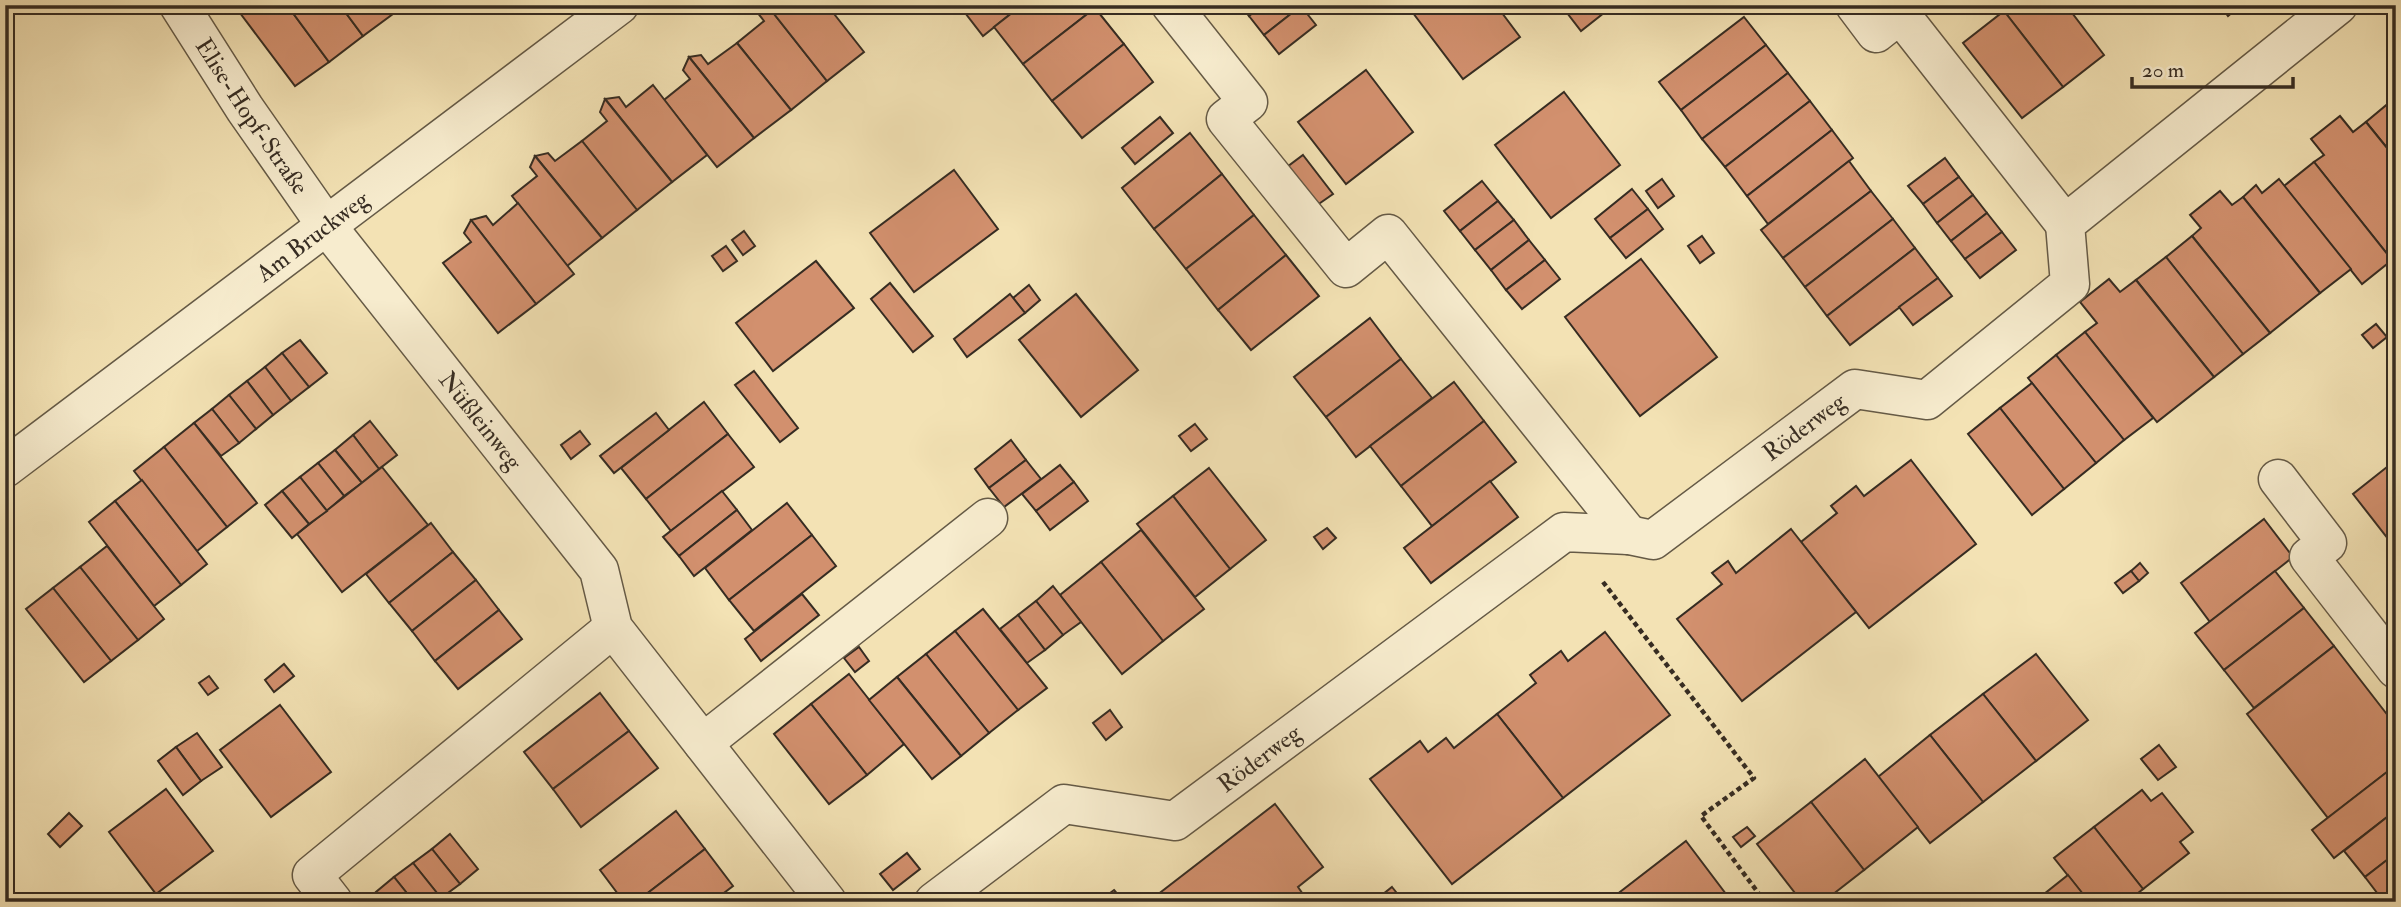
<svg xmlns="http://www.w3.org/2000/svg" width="2401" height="907" font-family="'IM FELL Double Pica',serif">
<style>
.building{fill:#d2906e;stroke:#362c22;stroke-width:2}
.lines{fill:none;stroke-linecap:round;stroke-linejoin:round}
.minor-casing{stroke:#655a46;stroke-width:41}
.path{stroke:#362c22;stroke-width:4.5;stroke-dasharray:5 3.5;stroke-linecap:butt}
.minor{stroke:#f7ecce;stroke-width:38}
.labels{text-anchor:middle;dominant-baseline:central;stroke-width:6;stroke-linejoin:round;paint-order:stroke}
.street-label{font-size:24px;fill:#362c22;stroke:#f7ecce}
</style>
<rect width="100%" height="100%" fill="#f3e2b4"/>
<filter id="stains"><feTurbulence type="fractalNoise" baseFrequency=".00286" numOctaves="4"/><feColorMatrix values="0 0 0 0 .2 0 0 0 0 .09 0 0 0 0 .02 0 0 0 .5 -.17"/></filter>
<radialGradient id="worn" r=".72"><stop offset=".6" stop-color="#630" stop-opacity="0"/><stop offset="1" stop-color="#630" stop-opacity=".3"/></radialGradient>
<g class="building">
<path d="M251,5H287L329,62L295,86L240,13Z"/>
<path d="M287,5H340L363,36L329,62Z"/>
<path d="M340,5H393L397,11L363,36Z"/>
<path d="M760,5H767L827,81L791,110L737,43L764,21L757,12Z"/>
<path d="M767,5H827L864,52L827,81Z"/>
<path d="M959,5H1022L983,36Z"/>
<path d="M1022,5H1093L1095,8L1023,64L994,27Z"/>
<path d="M1241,5H1263L1249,16Z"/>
<path d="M1263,5H1301V6L1264,35L1249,16Z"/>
<path d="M1424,5H1496L1520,37L1463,79L1413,13Z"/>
<path d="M1561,5H1614L1581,31Z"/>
<path d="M2011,5H2066L2104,55L2063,87L2004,11Z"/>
<path d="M2220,5H2241L2228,16Z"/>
<path d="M1301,6L1316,25L1279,54L1264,35Z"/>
<path d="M1095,8L1124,44L1052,101L1023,64Z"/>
<path d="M2004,11L2063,87L2022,118L1963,43Z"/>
<path d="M1744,17L1766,45L1681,110L1659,82Z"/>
<path d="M737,43L791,110L754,138L689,57L701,55L708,64Z"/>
<path d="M1124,44L1153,82L1082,138L1052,101Z"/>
<path d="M1766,45L1788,73L1702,139L1681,110Z"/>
<path d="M689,57L754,138L717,167L664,100L690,79L683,70Z"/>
<path d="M1366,70L1413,132L1346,184L1298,122Z"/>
<path d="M1788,73L1810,101L1725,167L1702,139Z"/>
<path d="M653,85L707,155L672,182L605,99L619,97L626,107Z"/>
<path d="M1564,92L1620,165L1551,218L1495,145Z"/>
<path d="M2396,97V159L2366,122Z"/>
<path d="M605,99L672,182L637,210L582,141L607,121L600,112Z"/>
<path d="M1810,101L1832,130L1747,196L1725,167Z"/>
<path d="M2340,116L2353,132L2366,122L2396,159V257L2392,260L2314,162L2324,155L2311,139Z"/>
<path d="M1160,117L1173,133L1135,164L1122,148Z"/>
<path d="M1832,130L1853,158L1768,224L1747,196Z"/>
<path d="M1190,133L1222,174L1154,229L1122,188Z"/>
<path d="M582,141L637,210L602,238L535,156L548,153L555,161Z"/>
<path d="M1303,155L1333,194L1313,208L1283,170Z"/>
<path d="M535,156L602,238L567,266L512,196L537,176L530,167Z"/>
<path d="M1945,158L1959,177L1923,204L1908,186Z"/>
<path d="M1849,161L1871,191L1783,258L1761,230Z"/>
<path d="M2314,162L2392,260L2362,284L2284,186Z"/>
<path d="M954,170L998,229L914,292L870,233Z"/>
<path d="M1222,174L1254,215L1186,269L1154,229Z"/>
<path d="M1959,177L1973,195L1937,223L1923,204Z"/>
<path d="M1662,179L1674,196L1658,208L1646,191Z"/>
<path d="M2279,179L2351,269L2320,293L2243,197L2256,185L2262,193Z"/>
<path d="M1482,181L1498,201L1460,231L1444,211Z"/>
<path d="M1632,189L1648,209L1610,238L1595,219Z"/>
<path d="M1871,191L1893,219L1805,287L1783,258Z"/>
<path d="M2220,191L2232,205L2243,197L2320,293L2270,333L2192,236L2201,228L2190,215Z"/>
<path d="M1973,195L1987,213L1951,241L1937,223Z"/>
<path d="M1498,201L1514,220L1475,250L1460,231Z"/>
<path d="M518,203L574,274L536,304L471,220L486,216L493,225Z"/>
<path d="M1648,209L1663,229L1626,258L1610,238Z"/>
<path d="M1987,213L2002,232L1965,259L1951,241Z"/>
<path d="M1254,215L1286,255L1218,310L1186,269Z"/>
<path d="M1893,219L1915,248L1827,316L1805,287Z"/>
<path d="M471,220L536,304L498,333L443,263L471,242L464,233Z"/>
<path d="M1514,220L1529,240L1491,270L1475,250Z"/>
<path d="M744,231L755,246L743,255L732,240Z"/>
<path d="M2002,232L2016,250L1980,278L1965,259Z"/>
<path d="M1702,236L1714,253L1700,263L1688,246Z"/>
<path d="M2192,236L2270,333L2243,354L2166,257Z"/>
<path d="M1529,240L1545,260L1506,290L1491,270Z"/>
<path d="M726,246L737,261L723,271L712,256Z"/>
<path d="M1915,248L1938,278L1850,345L1827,316Z"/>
<path d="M1286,255L1319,296L1251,350L1218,310Z"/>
<path d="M2166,257L2243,354L2214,377L2136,280Z"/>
<path d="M1641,259L1717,357L1640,416L1565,317Z"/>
<path d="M1545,260L1560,279L1522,309L1506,290Z"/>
<path d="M816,261L854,308L773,371L736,323Z"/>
<path d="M1938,278L1952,296L1913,325L1899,307Z"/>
<path d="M2109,279L2120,292L2136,280L2214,377L2157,422L2085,332L2097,323L2080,302Z"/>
<path d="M890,283L933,336L913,352L871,299Z"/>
<path d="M1029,285L1040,300L1025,313L1013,298Z"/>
<path d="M1010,294L1025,313L967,357L954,339Z"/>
<path d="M1076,294L1138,370L1081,417L1019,340Z"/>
<path d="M1370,318L1401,359L1326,417L1294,377Z"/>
<path d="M2376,324L2387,337L2373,348L2362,335Z"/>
<path d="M2085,332L2153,418L2124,440L2056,355Z"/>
<path d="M300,340L327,373L309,387L282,353Z"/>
<path d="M282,353L309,387L291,401L265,367Z"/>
<path d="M2056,355L2124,440L2096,463L2028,378Z"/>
<path d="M1401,359L1432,398L1356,457L1326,417Z"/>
<path d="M265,367L291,401L273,415L247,381Z"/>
<path d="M754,371L798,428L780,442L735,385Z"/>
<path d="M247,381L273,415L256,429L229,395Z"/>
<path d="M1454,382L1484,421L1401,486L1370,446Z"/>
<path d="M2032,383L2096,463L2064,489L2000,408Z"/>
<path d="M229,395L256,429L239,443L212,409Z"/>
<path d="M704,402L728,434L646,499L621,468Z"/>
<path d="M2000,408L2064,489L2032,515L1968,434Z"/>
<path d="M212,409L239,443L221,456L194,423Z"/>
<path d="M656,413L669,430L614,473L600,456Z"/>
<path d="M370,421L397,455L379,469L353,435Z"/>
<path d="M1484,421L1516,462L1432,526L1401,486Z"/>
<path d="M194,423L257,503L227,527L164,447Z"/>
<path d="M1195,424L1207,439L1191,451L1179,436Z"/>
<path d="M580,431L590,444L571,459L561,445Z"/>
<path d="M728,434L754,467L671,531L646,499Z"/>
<path d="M353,435L379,469L362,483L335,450Z"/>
<path d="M1011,440L1026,460L989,488L975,469Z"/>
<path d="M164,447L227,527L197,551L134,471Z"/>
<path d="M335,450L362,483L344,496L318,463Z"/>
<path d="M1026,460L1041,479L1004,507L989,488Z"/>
<path d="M1911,460L1976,544L1869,628L1801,542L1837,513L1831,506L1856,486L1864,496Z"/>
<path d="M318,463L344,496L327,511L300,477Z"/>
<path d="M2392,463L2396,467V549L2353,494Z"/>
<path d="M1060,465L1074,482L1036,511L1022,494Z"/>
<path d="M382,467L428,525L342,592L297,534Z"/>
<path d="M1209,468L1266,540L1230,569L1173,496Z"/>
<path d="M300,477L327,511L309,524L282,491Z"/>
<path d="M142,480L207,564L181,585L115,501Z"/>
<path d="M1490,481L1518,517L1431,583L1404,548Z"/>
<path d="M1074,482L1088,501L1050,530L1036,511Z"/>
<path d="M282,491L309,524L292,538L265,505Z"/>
<path d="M722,491L737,510L679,556L663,537Z"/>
<path d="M1173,496L1230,569L1195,597L1137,524Z"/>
<path d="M115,501L181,585L154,606L89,522Z"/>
<path d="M787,503L812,535L729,600L705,568Z"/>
<path d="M737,510L752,530L694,576L679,556Z"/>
<path d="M2264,519L2293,557L2210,622L2181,583Z"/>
<path d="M431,523L453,552L389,603L366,574Z"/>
<path d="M1327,528L1336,538L1323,549L1314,537Z"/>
<path d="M1791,529L1856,612L1742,701L1677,619L1722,584L1712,573L1728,561L1736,573Z"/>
<path d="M1141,530L1204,609L1163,641L1101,562Z"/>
<path d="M812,535L836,566L754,631L729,600Z"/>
<path d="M107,546L164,619L138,640L80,567Z"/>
<path d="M453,552L476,580L412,631L389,603Z"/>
<path d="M1101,562L1163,641L1122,674L1060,595Z"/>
<path d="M2140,563L2148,573L2139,581L2131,571Z"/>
<path d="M80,567L138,640L111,661L53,588Z"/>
<path d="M2131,571L2139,581L2123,593L2115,583Z"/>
<path d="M2275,571L2304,608L2224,670L2195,633Z"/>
<path d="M476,580L499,610L435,661L412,631Z"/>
<path d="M1053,586L1081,622L1063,635L1036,601Z"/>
<path d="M53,588L111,661L84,682L26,609Z"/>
<path d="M802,594L819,615L761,661L745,639Z"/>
<path d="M1036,601L1063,635L1045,650L1018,615Z"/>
<path d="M2304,608L2334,646L2254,708L2224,670Z"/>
<path d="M983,609L1047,688L1018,710L955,631Z"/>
<path d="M499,610L522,639L458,689L435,661Z"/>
<path d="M1018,615L1045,650L1027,663L1000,629Z"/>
<path d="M955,631L1018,710L989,733L926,654Z"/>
<path d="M1605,632L1670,715L1563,798L1497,714L1536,683L1530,675L1561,651L1568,661Z"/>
<path d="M2334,646L2396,726V765L2328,818L2247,714Z"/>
<path d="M859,647L869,661L855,672L844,658Z"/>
<path d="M926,654L989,733L961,756L897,677Z"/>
<path d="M2036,654L2088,720L2036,761L1983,694Z"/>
<path d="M284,664L294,676L274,692L265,680Z"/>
<path d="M849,674L904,744L867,775L811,704Z"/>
<path d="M209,676L218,688L208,695L199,683Z"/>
<path d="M897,677L961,756L932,779L869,700Z"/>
<path d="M600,693L629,731L553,789L524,752Z"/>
<path d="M1983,694L2036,761L1983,802L1930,735Z"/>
<path d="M811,704L867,775L829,804L774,734Z"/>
<path d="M280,705L331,772L271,817L220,750Z"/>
<path d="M1110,710L1122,727L1106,740L1093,723Z"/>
<path d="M1497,714L1563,798L1452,884L1370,779L1420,741L1428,752L1446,738L1454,748Z"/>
<path d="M629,731L658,768L581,827L553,789Z"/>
<path d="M197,733L222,767L201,781L176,747Z"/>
<path d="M1930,735L1983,802L1930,843L1878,777Z"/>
<path d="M2159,745L2176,767L2158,780L2141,759Z"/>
<path d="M176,747L201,781L183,795L158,761Z"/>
<path d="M1865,759L1918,827L1864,870L1811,802Z"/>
<path d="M2396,765V810L2334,858L2312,830Z"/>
<path d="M166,789L213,851L156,894L109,832Z"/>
<path d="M2142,790L2151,801L2162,793L2193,832L2180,842L2189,853L2143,889L2094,827Z"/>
<path d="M1811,802L1864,870L1823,902H1802L1757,844Z"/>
<path d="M1275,804L1323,867L1298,887L1307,900L1304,902H1148Z"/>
<path d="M2396,810V853L2365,877L2344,851Z"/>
<path d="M676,811L705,849L636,902H624L600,870Z"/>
<path d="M69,813L82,826L60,847L48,834Z"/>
<path d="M1747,827L1755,836L1741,847L1733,837Z"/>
<path d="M2094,827L2143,889L2127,902H2089L2054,858Z"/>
<path d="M450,834L478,869L460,884L432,849Z"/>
<path d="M1686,841L1732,902H1607Z"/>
<path d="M432,849L460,884L441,898L413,863Z"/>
<path d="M705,849L733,886L712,902H636Z"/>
<path d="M907,853L920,869L893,890L880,874Z"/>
<path d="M2396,853V896L2384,902L2365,877Z"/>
<path d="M413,863L441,898L436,902H414L394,877Z"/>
<path d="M2068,875L2083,894L2073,902H2034Z"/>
<path d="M394,877L414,902H384L376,892Z"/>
<path d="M1392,887L1404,902H1373Z"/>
<path d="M1114,890L1124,902H1098Z"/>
<path d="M2083,894L2089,902H2073Z"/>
</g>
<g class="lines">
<defs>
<g id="minor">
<path id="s1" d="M179,5L245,109L326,225L599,570L613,628L827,902"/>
<path d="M1171,5L1248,102L1226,119L1346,268L1388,234L1629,535"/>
<path d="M1855,5L1876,33L1900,14L2065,224"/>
<path id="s2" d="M5,468L619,5"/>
<path d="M2278,479L2327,543L2309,557L2396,669"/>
<path d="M703,743L988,518"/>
<path d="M333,902L312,875L613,628"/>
<path id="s3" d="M934,902L1064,804L1175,821L1564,532L1629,535L1653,540L1855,389L1927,400L2070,284L2065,224L2338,5"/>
</g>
</defs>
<use href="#minor" class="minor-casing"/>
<path class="path" d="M1603,582L1754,778L1701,816L1765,902"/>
<use href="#minor" class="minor"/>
</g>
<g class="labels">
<g class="street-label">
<text stroke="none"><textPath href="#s1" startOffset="133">Elise-Hopf-Straße</textPath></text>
<text stroke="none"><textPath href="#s2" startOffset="385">Am Bruckweg</textPath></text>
<text stroke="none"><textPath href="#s1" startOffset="514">Nüßleinweg</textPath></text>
<text stroke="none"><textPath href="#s3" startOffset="1038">Röderweg</textPath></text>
<text stroke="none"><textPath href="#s3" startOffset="380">Röderweg</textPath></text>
</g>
</g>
<rect width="2401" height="907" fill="none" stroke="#f3e2b4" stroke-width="28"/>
<rect x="7" y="7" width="2387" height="893" fill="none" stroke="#362c22" stroke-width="3.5"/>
<rect x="14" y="14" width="2373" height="879" fill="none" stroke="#362c22" stroke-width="2"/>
<path d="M2132 77v10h161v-10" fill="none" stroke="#362c22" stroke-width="3.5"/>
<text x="2142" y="77" font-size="21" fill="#362c22" stroke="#f7ecce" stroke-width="5" paint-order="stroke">20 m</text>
<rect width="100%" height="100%" filter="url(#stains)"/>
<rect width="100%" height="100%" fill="url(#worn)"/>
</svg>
